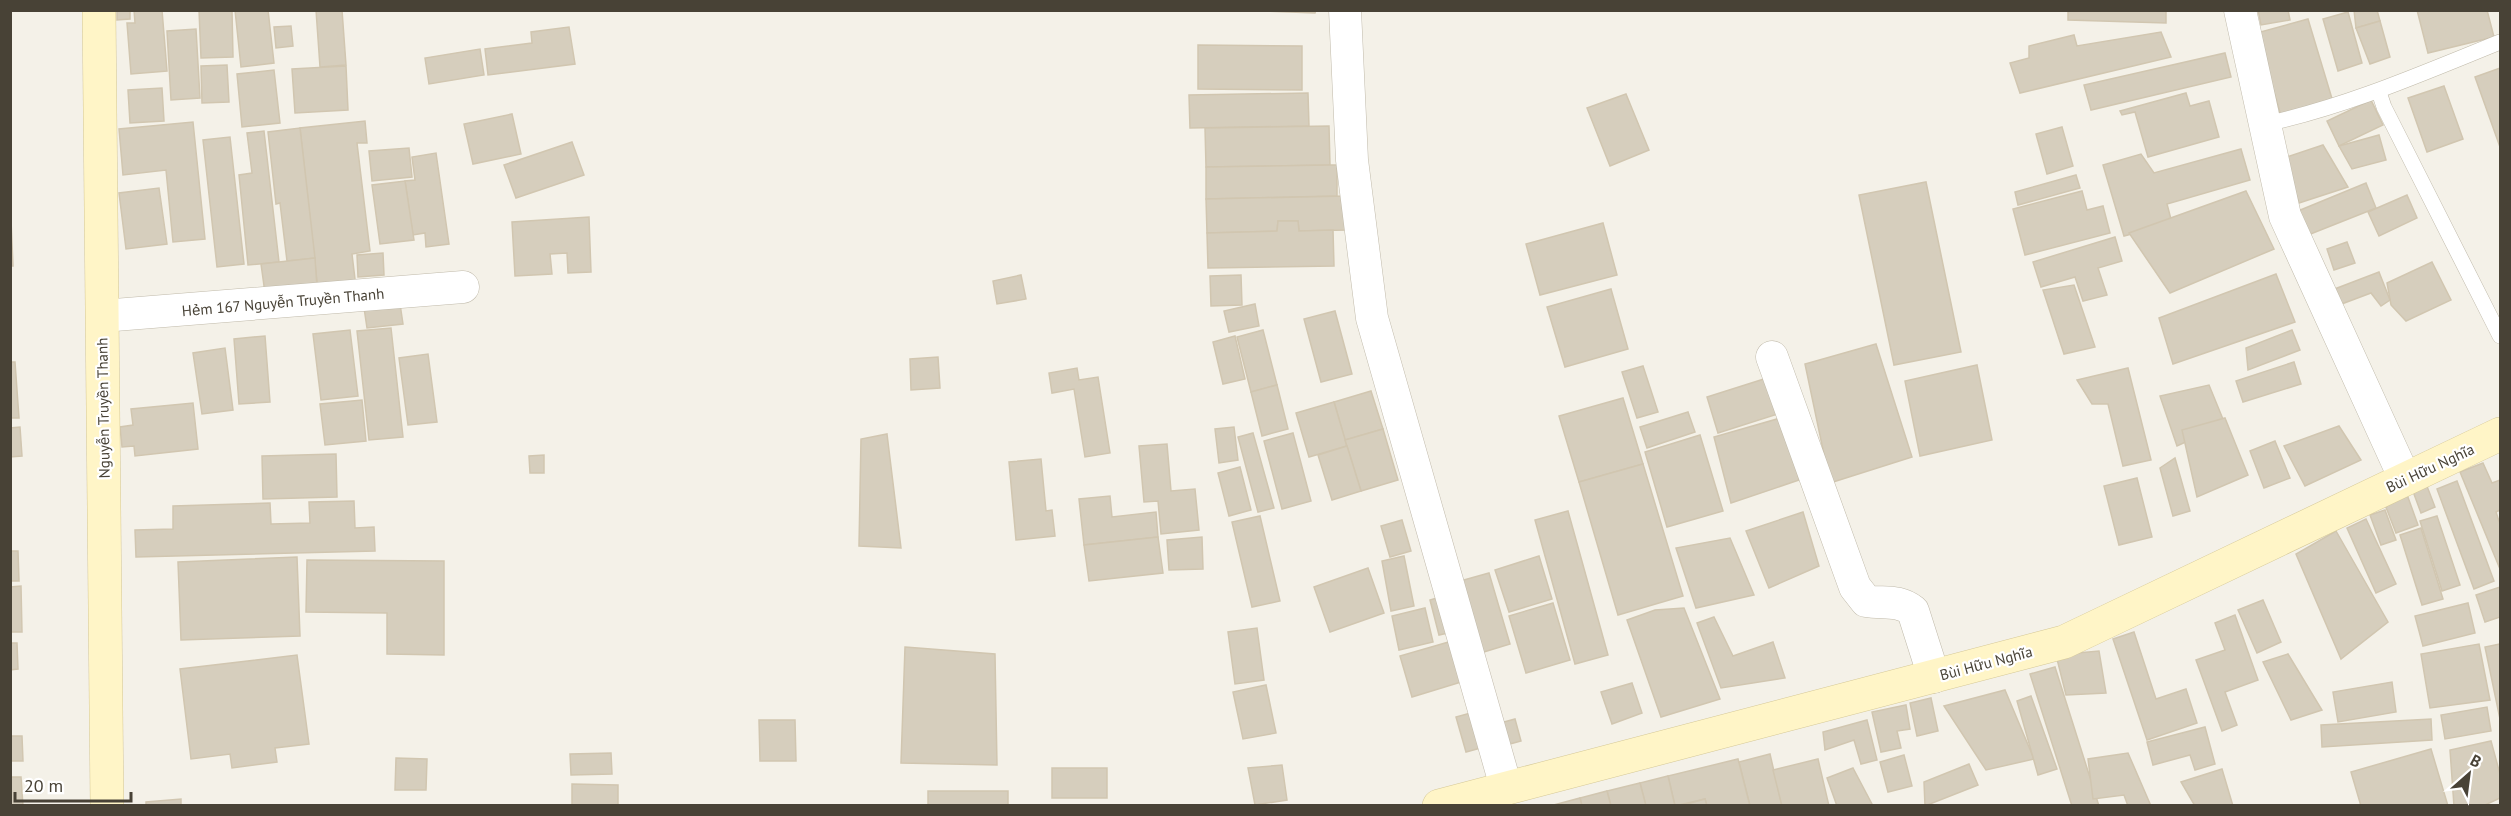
<svg xmlns="http://www.w3.org/2000/svg" width="2511" height="816" font-family="'PT Sans',sans-serif">
<style>
.building{fill:#d6cebd;stroke:#d1c6b0;stroke-width:1.5}
.lines{fill:none;stroke-linecap:round;stroke-linejoin:round}
.lane-casing{stroke:#c0baaa;stroke-width:16}
.street-casing{stroke:#c0baaa;stroke-width:33}
.secondary-casing{stroke:#d5c897;stroke-width:34}
.lane{stroke:#fff;stroke-width:15}
.street{stroke:#fff;stroke-width:32}
.secondary{stroke:#fff5c7;stroke-width:33}
.labels{text-anchor:middle;dominant-baseline:central;stroke-width:4.5;stroke-linejoin:round;paint-order:stroke}
.street-label{font-size:15px;fill:#484236;stroke:#fff}
</style>
<rect width="100%" height="100%" fill="#f4f1e8"/>
<g class="building">
<path d="M117,10H130V19L117,20Z"/>
<path d="M134,10H162L167,71L131,74L127,23H135Z"/>
<path d="M199,10H232L233,57L201,58Z"/>
<path d="M235,10H268L274,63L241,67Z"/>
<path d="M316,10H342L346,65L320,67Z"/>
<path d="M1237,10H1316L1315,13Z"/>
<path d="M2068,10H2166V23L2068,20Z"/>
<path d="M2258,10H2288L2290,20L2261,25Z"/>
<path d="M2354,10H2377L2380,21L2356,28Z"/>
<path d="M2417,10H2487L2494,37L2428,53Z"/>
<path d="M2348,12L2362,63L2338,71L2323,19Z"/>
<path d="M2308,19L2333,102L2281,116L2257,33Z"/>
<path d="M2380,21L2390,57L2370,64L2356,28Z"/>
<path d="M291,26L293,46L276,48L274,27Z"/>
<path d="M569,27L575,64L488,75L485,49L532,43L531,32Z"/>
<path d="M196,29L200,98L171,100L167,31Z"/>
<path d="M2161,32L2171,57L2020,93L2010,63L2029,58V46L2074,35L2077,46Z"/>
<path d="M1198,45L1302,46V90L1198,89Z"/>
<path d="M480,49L484,75L429,84L425,58Z"/>
<path d="M2225,53L2231,77L2091,110L2084,85Z"/>
<path d="M227,65L229,102L202,103L201,66Z"/>
<path d="M346,66L348,110L295,113L292,69Z"/>
<path d="M2500,68V147L2475,77Z"/>
<path d="M274,70L280,123L242,127L237,74Z"/>
<path d="M2444,86L2463,139L2427,152L2408,98Z"/>
<path d="M162,88L164,121L130,123L128,90Z"/>
<path d="M1308,93L1309,126L1190,128L1189,95Z"/>
<path d="M2186,93L2190,106L2209,101L2219,137L2148,157L2135,112L2122,115L2120,111Z"/>
<path d="M1626,94L1649,150L1610,166L1587,108Z"/>
<path d="M2371,100L2383,125L2339,146L2327,121Z"/>
<path d="M512,114L521,154L473,164L464,124Z"/>
<path d="M365,121L367,143H357L370,251L352,254L357,296L319,300L300,128Z"/>
<path d="M193,122L205,239L173,242L166,170L123,175L119,129Z"/>
<path d="M1329,126L1330,165L1206,167L1205,128Z"/>
<path d="M2062,127L2073,166L2047,174L2036,134Z"/>
<path d="M300,128L315,258L287,261L280,203L276,204L268,132Z"/>
<path d="M264,131L279,262L248,265L239,175L252,173L247,133Z"/>
<path d="M2379,135L2386,160L2352,169L2339,146Z"/>
<path d="M230,137L244,264L217,267L203,140Z"/>
<path d="M572,142L584,175L516,198L504,165Z"/>
<path d="M2323,145L2348,187L2299,203L2284,158Z"/>
<path d="M409,148L412,177L372,181L369,151Z"/>
<path d="M2241,149L2250,180L2167,204L2172,223L2124,236L2103,165L2141,154L2154,173Z"/>
<path d="M436,153L449,244L426,247L425,233L413,235L405,181L415,180L412,157Z"/>
<path d="M1330,165H1337V196L1206,199V167Z"/>
<path d="M2076,175L2080,188L2018,205L2015,192Z"/>
<path d="M405,181L414,240L380,244L372,185Z"/>
<path d="M1926,182L1961,352L1894,365L1859,195Z"/>
<path d="M2366,183L2376,208L2308,235L2298,211Z"/>
<path d="M159,188L167,244L126,249L119,193Z"/>
<path d="M2082,191L2087,210L2103,206L2110,233L2025,255L2013,209Z"/>
<path d="M2246,191L2274,249L2170,293L2129,233Z"/>
<path d="M2407,195L2417,218L2379,236L2368,212Z"/>
<path d="M1346,196L1347,230L1299,231L1298,221H1278L1277,231L1207,233L1206,199Z"/>
<path d="M10,197L13,266H10Z"/>
<path d="M589,217L591,272L568,273L567,253L550,254L552,274L515,276L512,222Z"/>
<path d="M1278,221H1298L1299,231L1333,230L1334,266L1208,268L1207,233L1277,231Z"/>
<path d="M1603,223L1617,275L1540,295L1526,244Z"/>
<path d="M2115,237L2122,261L2098,268L2107,295L2083,301L2075,277L2041,287L2033,262Z"/>
<path d="M2347,242L2355,263L2334,270L2327,249Z"/>
<path d="M383,253L384,275L358,277L357,255Z"/>
<path d="M315,258L317,287L265,293L261,264Z"/>
<path d="M2432,262L2451,300L2406,321L2391,305L2387,283Z"/>
<path d="M2379,272L2390,300L2381,306L2371,293L2339,305L2332,290Z"/>
<path d="M2276,274L2295,322L2173,364L2159,318Z"/>
<path d="M1021,275L1026,299L997,304L993,281Z"/>
<path d="M1241,275L1242,305L1211,306L1210,276Z"/>
<path d="M2074,285L2095,347L2064,354L2043,290Z"/>
<path d="M1611,289L1628,349L1565,367L1547,307Z"/>
<path d="M399,297L403,324L367,328L363,301Z"/>
<path d="M1255,304L1259,326L1229,332L1224,311Z"/>
<path d="M1335,311L1352,374L1321,382L1304,319Z"/>
<path d="M391,328L403,437L369,440L357,331Z"/>
<path d="M350,330L358,396L321,400L313,334Z"/>
<path d="M1263,330L1277,385L1251,392L1237,337Z"/>
<path d="M2292,330L2300,350L2248,370L2246,348Z"/>
<path d="M265,336L270,402L239,404L234,339Z"/>
<path d="M1235,336L1245,379L1223,384L1213,342Z"/>
<path d="M1876,344L1912,457L1830,483L1805,364Z"/>
<path d="M225,348L233,410L202,414L193,353Z"/>
<path d="M428,354L437,422L408,425L399,358Z"/>
<path d="M938,357L940,388L911,390L910,359Z"/>
<path d="M10,362H15L19,418H10Z"/>
<path d="M2294,362L2301,384L2243,402L2236,381Z"/>
<path d="M1977,365L1992,440L1920,456L1905,381Z"/>
<path d="M1643,366L1658,412L1637,418L1622,372Z"/>
<path d="M1077,368L1079,380L1098,377L1110,453L1085,457L1074,389L1052,393L1049,373Z"/>
<path d="M2128,368L2151,460L2123,466L2108,404H2092L2077,380Z"/>
<path d="M1764,379L1781,413L1718,433L1707,397Z"/>
<path d="M1277,385L1288,429L1262,436L1251,392Z"/>
<path d="M2209,385L2225,424L2177,446L2160,396Z"/>
<path d="M1371,391L1383,429L1345,440L1334,402Z"/>
<path d="M1623,398L1643,464L1579,482L1559,416Z"/>
<path d="M362,400L366,441L325,445L320,404Z"/>
<path d="M1334,402L1347,446L1309,457L1296,413Z"/>
<path d="M193,403L198,449L135,456L134,446L122,447L120,427L133,425L131,409Z"/>
<path d="M1688,412L1695,432L1647,448L1640,427Z"/>
<path d="M1784,417L1799,480L1731,503L1714,437Z"/>
<path d="M2225,418L2248,475L2197,497L2182,430Z"/>
<path d="M2339,426L2361,460L2305,486L2284,446Z"/>
<path d="M20,427L22,456L10,457V428Z"/>
<path d="M1234,427L1238,460L1219,463L1215,429Z"/>
<path d="M1383,429L1398,480L1361,491L1345,440Z"/>
<path d="M1253,433L1274,508L1258,512L1238,437Z"/>
<path d="M1293,433L1311,501L1282,509L1264,441Z"/>
<path d="M887,434L901,548L859,546L861,439Z"/>
<path d="M1700,435L1723,511L1667,527L1645,452Z"/>
<path d="M2275,441L2290,478L2264,488L2250,451Z"/>
<path d="M1167,444L1171,491L1195,489L1199,530L1161,534L1158,501L1144,502L1139,446Z"/>
<path d="M1347,446L1361,491L1332,500L1318,455Z"/>
<path d="M336,454L337,497L263,499L262,456Z"/>
<path d="M544,455V473H530L529,456Z"/>
<path d="M2175,458L2190,511L2173,516L2160,468Z"/>
<path d="M1041,459L1046,511L1052,510L1055,536L1016,540L1009,462Z"/>
<path d="M2483,463L2492,483L2500,480V510L2496,512L2500,524V569L2460,472Z"/>
<path d="M1643,464L1683,596L1618,615L1579,482Z"/>
<path d="M1240,467L1251,510L1229,516L1218,473Z"/>
<path d="M2137,478L2152,537L2119,545L2104,486Z"/>
<path d="M2425,481L2435,507L2421,513L2411,486Z"/>
<path d="M2457,481L2494,581L2474,589L2437,489Z"/>
<path d="M2405,489L2418,525L2396,533L2382,497Z"/>
<path d="M1110,496L1112,517L1156,512L1158,537L1084,545L1079,499Z"/>
<path d="M354,501L355,528L374,527L375,551L136,557L135,530L173,529V506L270,503L271,524L310,523L309,502Z"/>
<path d="M2385,510L2396,540L2381,545L2370,515Z"/>
<path d="M1568,511L1608,655L1575,664L1535,520Z"/>
<path d="M1803,512L1819,566L1769,588L1746,531Z"/>
<path d="M1260,516L1280,601L1252,607L1232,522Z"/>
<path d="M2437,516L2460,585L2442,591L2420,521Z"/>
<path d="M2366,519L2396,584L2376,593L2347,528Z"/>
<path d="M1402,520L1411,551L1390,557L1381,526Z"/>
<path d="M2421,528L2443,599L2422,605L2400,535Z"/>
<path d="M2336,531L2388,622L2341,659L2296,554Z"/>
<path d="M1158,537L1163,573L1089,581L1084,545Z"/>
<path d="M1202,537L1203,569L1169,570L1167,540Z"/>
<path d="M1730,538L1754,595L1696,608L1676,548Z"/>
<path d="M10,551H18L19,581H10Z"/>
<path d="M1404,556L1414,606L1391,611L1382,561Z"/>
<path d="M1539,556L1552,599L1509,612L1495,570Z"/>
<path d="M297,557L300,636L181,640L178,562Z"/>
<path d="M307,560L444,561V655L387,654V613L306,612Z"/>
<path d="M1368,568L1384,613L1330,632L1314,587Z"/>
<path d="M1489,573L1510,644L1474,655L1453,583Z"/>
<path d="M21,586L22,632H10V587Z"/>
<path d="M2500,587V617L2485,622L2476,595Z"/>
<path d="M1447,595L1457,631L1439,635L1430,600Z"/>
<path d="M2263,600L2281,642L2257,653L2238,610Z"/>
<path d="M1553,603L1570,660L1526,673L1509,616Z"/>
<path d="M2468,603L2475,633L2423,646L2415,616Z"/>
<path d="M1425,608L1433,642L1399,650L1392,616Z"/>
<path d="M1684,608L1720,699L1661,717L1627,620L1655,610Z"/>
<path d="M2235,615L2258,680L2225,692L2237,725L2222,731L2196,660L2225,650L2215,623Z"/>
<path d="M1714,617L1733,656L1773,642L1785,678L1721,688L1697,623Z"/>
<path d="M1257,628L1264,680L1235,684L1228,632Z"/>
<path d="M2134,632L2156,699L2186,689L2197,723L2147,740L2113,639Z"/>
<path d="M1459,639L1471,679L1412,697L1400,656Z"/>
<path d="M10,643H17L18,669L10,670Z"/>
<path d="M2479,644L2490,700L2430,708L2421,654Z"/>
<path d="M2500,644V719L2485,647Z"/>
<path d="M905,647L995,654L997,765L901,763Z"/>
<path d="M2099,651L2106,693L2066,695L2056,655Z"/>
<path d="M2288,654L2322,710L2291,720L2263,662Z"/>
<path d="M297,655L309,744L275,748L277,762L232,768L230,754L191,759L180,669Z"/>
<path d="M2055,667L2099,806H2072L2030,674Z"/>
<path d="M2392,682L2396,712L2338,722L2333,692Z"/>
<path d="M1632,683L1642,713L1612,724L1601,692Z"/>
<path d="M1266,685L1276,733L1243,739L1233,692Z"/>
<path d="M2005,690L2034,759L1986,770L1944,706Z"/>
<path d="M2031,696L2057,769L2038,775L2017,701Z"/>
<path d="M1931,698L1938,731L1917,736L1910,703Z"/>
<path d="M1906,705L1910,729L1897,731L1901,748L1881,752L1872,712Z"/>
<path d="M2487,707L2491,731L2445,739L2441,715Z"/>
<path d="M1478,711L1488,746L1466,752L1456,717Z"/>
<path d="M1515,719L1521,741L1499,747L1493,725Z"/>
<path d="M2431,719L2432,740L2322,747L2321,725Z"/>
<path d="M759,720H795L796,761H760Z"/>
<path d="M1867,720L1877,760L1861,764L1854,740L1825,750L1823,732Z"/>
<path d="M2205,727L2215,764L2195,770L2190,755L2153,765L2147,742Z"/>
<path d="M10,736H22L23,761H10Z"/>
<path d="M2491,741L2500,774V798L2483,806H2454L2450,750Z"/>
<path d="M2431,749L2448,806H2361L2351,772Z"/>
<path d="M611,753L612,774L571,775L570,754Z"/>
<path d="M2128,753L2151,806H2128L2124,795L2093,799L2088,759Z"/>
<path d="M1770,754L1782,806H1750L1739,762Z"/>
<path d="M1904,755L1912,786L1888,792L1880,762Z"/>
<path d="M396,758L427,759L426,790H395Z"/>
<path d="M1738,759L1750,806H1707L1705,799L1675,806L1668,776Z"/>
<path d="M1818,759L1829,806H1782L1773,770Z"/>
<path d="M1969,764L1978,785L1925,806L1924,782Z"/>
<path d="M1282,765L1287,800L1255,805L1248,768Z"/>
<rect x="1052" y="768" width="55" height="30"/>
<path d="M1853,768L1873,806H1837L1827,778Z"/>
<path d="M2222,769L2233,806H2195L2181,782Z"/>
<path d="M1668,776L1675,806H1646L1640,783Z"/>
<path d="M10,777H21L23,806H10Z"/>
<path d="M1640,783L1646,806H1611L1607,791Z"/>
<path d="M572,784L618,785V806H572Z"/>
<rect x="928" y="791" width="80" height="15"/>
<path d="M1607,791L1611,806H1582L1580,798Z"/>
<path d="M1580,798L1582,806H1550Z"/>
<path d="M181,799V806H146V802Z"/>
<path d="M1705,799L1707,806H1680Z"/>
</g>
<g class="lines">
<defs>
<g id="lane">
<path d="M2379,92L2384,107L2500,336"/>
<path d="M2266,124C2348,106 2423,73 2500,42"/>
</g>
<g id="street">
<path d="M1345,10L1352,160L1372,318L1506,787"/>
<path d="M2240,10L2285,216L2405,479"/>
<path d="M102,316L463,287"/>
<path d="M1772,357L1855,587L1866,601C1884,604 1898,599 1913,611L1934,677"/>
</g>
<g id="secondary">
<path d="M99,10L107,806"/>
<path d="M1439,806L2064,642L2500,434"/>
</g>
</defs>
<use href="#lane" class="lane-casing"/>
<use href="#street" class="street-casing"/>
<use href="#secondary" class="secondary-casing"/>
<use href="#lane" class="lane"/>
<use href="#street" class="street"/>
<use href="#secondary" class="secondary"/>
</g>
<g class="labels">
<g class="street-label">
<text transform="translate(283 302) rotate(-5)">Hẻm 167 Nguyễn Truyền Thanh</text>
<text transform="translate(103 408) rotate(-91)">Nguyễn Truyền Thanh</text>
<text transform="translate(2430 468) rotate(-25)">Bùi Hữu Nghĩa</text>
<text transform="translate(1986 663) rotate(-15)">Bùi Hữu Nghĩa</text>
</g>
</g>
<rect width="2511" height="816" fill="none" stroke="#484236" stroke-width="24"/>
<g transform="translate(2469 774) rotate(28)" stroke="#ffffff" stroke-width="4.5" paint-order="stroke">
<path d="M0-4.5L10 22L0 15L-10 22Z" fill="#484236"/>
<text y="-9" font-size="16" font-weight="bold" text-anchor="middle" fill="#484236">B</text>
</g>
<path d="M15 792v9h116v-9" fill="none" stroke="#484236" stroke-width="3"/>
<text x="24" y="792" font-size="18" fill="#484236" stroke="#ffffff" stroke-width="4.5" paint-order="stroke">20 m</text>
</svg>
